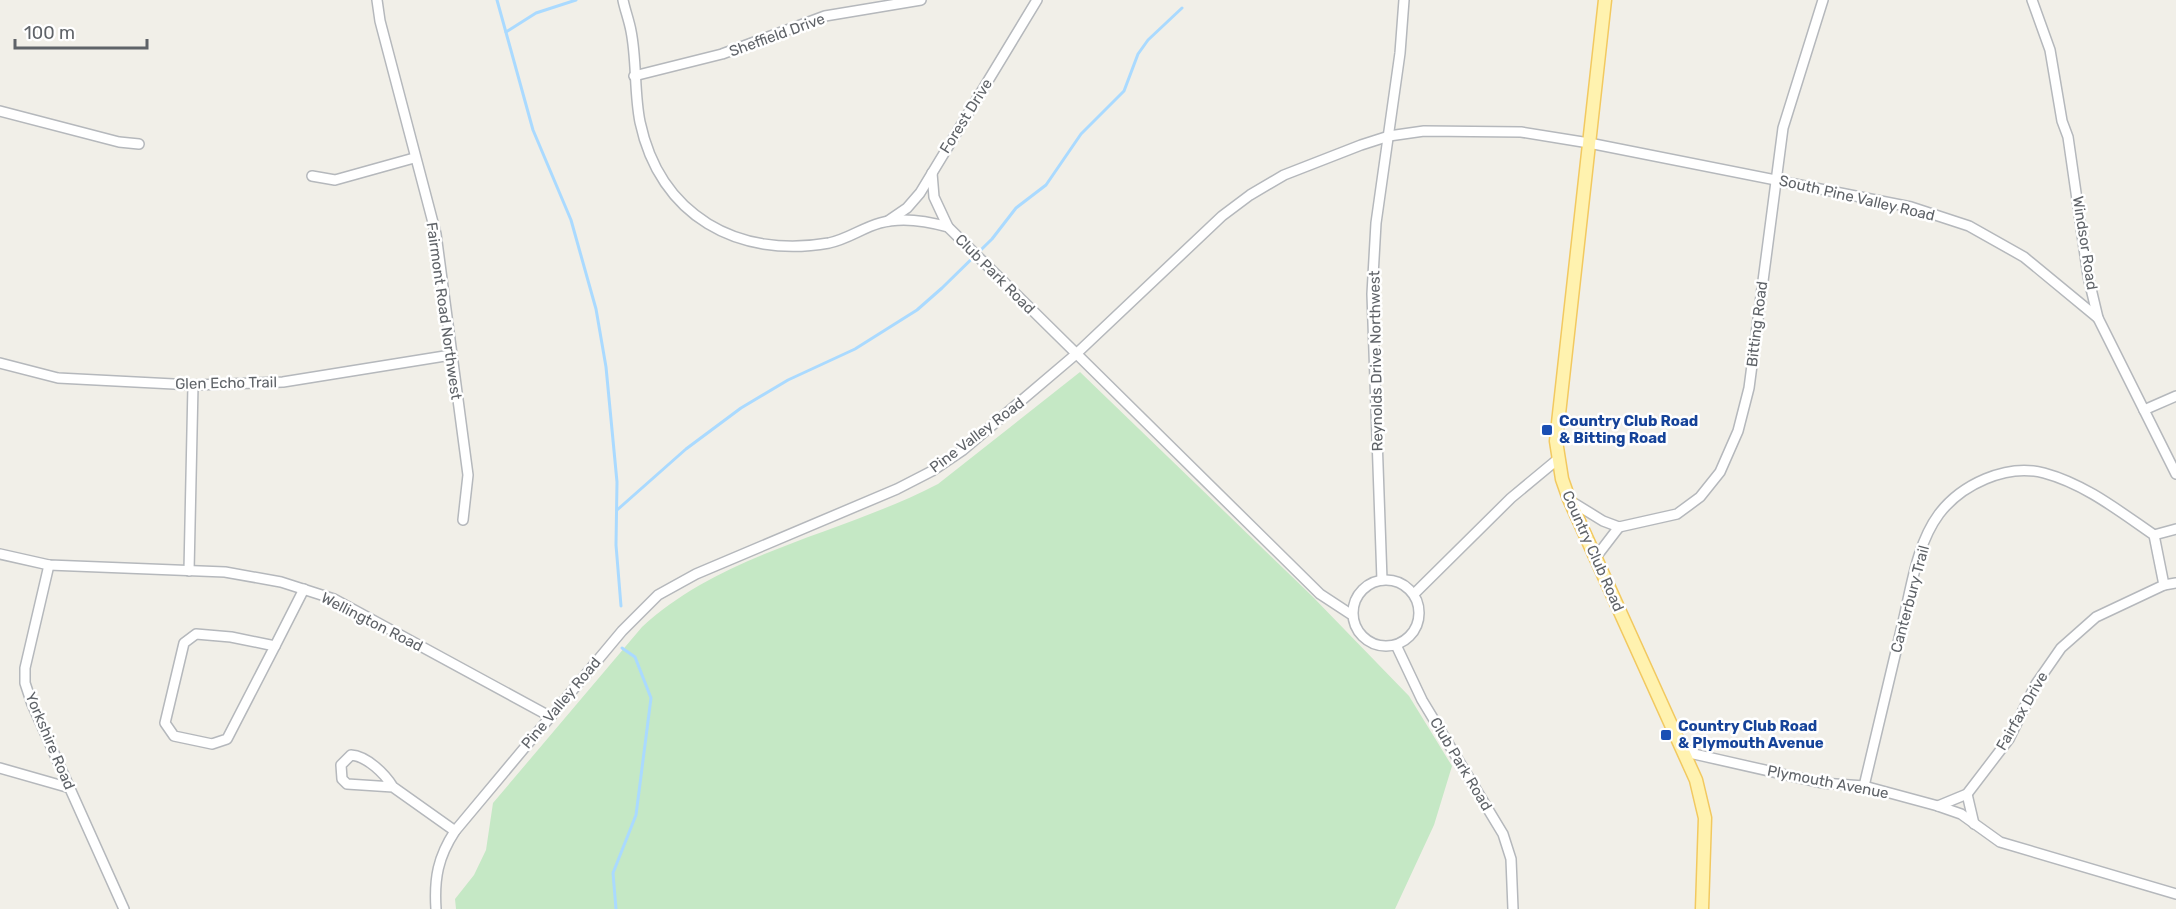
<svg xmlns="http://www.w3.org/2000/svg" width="2176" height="909" font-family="Rubik,sans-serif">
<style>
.green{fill:#c5e8c5}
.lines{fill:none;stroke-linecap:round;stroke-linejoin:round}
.stream{stroke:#aadaff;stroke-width:3}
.minor-casing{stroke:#b5b8bc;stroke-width:12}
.major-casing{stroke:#f2c960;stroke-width:15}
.minor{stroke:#fff;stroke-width:9}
.major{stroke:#fff2af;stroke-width:12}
.transit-dot{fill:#1a4fb4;stroke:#fff;stroke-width:2}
.labels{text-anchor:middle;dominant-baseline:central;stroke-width:5;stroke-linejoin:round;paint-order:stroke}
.street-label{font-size:15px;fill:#5f6368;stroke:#fff}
.transit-label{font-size:15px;font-weight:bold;fill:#164399;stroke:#fff;text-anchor:start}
</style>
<rect width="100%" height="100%" fill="#f1efe8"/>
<path class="green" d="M1080,372L1312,596L1409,696L1452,766L1434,825L1395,909H456L455,899L474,875L486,850L493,803L642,627C723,552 842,534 938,484Z"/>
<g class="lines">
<g class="stream">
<path d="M497,0L533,130L571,220L596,309L606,367L617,482L616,545L621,606"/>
<path d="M506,32L536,13L576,0"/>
<path d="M617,510L686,449L741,408L788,380L855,349L917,310L942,288L992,239L1016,208L1046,185L1081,134L1124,91L1138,54L1148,40L1182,8"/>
<path d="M616,909L613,873L636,815L651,698L635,657L622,648"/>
</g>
<defs>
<g id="minor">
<path d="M377,0L380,21L436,234L468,475L463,520"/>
<path d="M623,0C625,10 629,20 631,31C637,61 634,92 640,122C660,216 738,259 829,243C848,239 862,228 880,223C901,217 927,221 948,227L1320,594L1352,615"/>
<path d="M2032,0L2050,50L2062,121L2068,137L2088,276L2098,318L2176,474"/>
<path d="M634,76L722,54L825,16L921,0"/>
<path d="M0,111L119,142L139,144"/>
<path d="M932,173L934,197L948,227"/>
<path d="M312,176L335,180L414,158"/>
<path d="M888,221L907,208L920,193L1037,0"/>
<path d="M0,363L58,378L193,385L283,382L451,355"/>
<path d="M2144,410L2176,396"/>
<path d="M1569,500L1603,521L1619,527L1677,514L1700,497L1720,472L1738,431L1749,388L1783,128L1823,0"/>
<path d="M2154,535L2176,529"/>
<path d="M0,554L49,565L225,572L281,582L334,599L551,717"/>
<path d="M1596,557L1619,527"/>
<path d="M49,565L25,668V683L32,704L124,909"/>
<path d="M189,571L193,385"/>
<circle cx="1386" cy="613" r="33"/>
<path d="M1382,580L1372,294L1376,223L1400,53L1404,0"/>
<path d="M1414,594L1511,498L1558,459"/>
<path d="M196,634L231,637L275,646L227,739L212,744L174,736L165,723L184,643Z"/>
<path d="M1396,645L1422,700L1503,834L1511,859L1513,909"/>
<path d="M275,646L304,589"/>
<path d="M1681,746L1694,754L1822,783L1864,786L1938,806L1961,814L2000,842L2176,894"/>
<path d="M0,768L70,788"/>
<path d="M1864,786C1877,733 1889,679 1902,626C1911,590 1916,545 1939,514C1961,485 2006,463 2044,473C2085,484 2119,511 2154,535L2164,585"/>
<path d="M393,787C385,774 367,756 351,755L341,765L342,779L347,784L393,787L455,831"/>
<path d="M1967,794L1974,824"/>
<path d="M1938,806L1967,794L2009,739L2036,684L2061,648L2096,617L2164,585L2176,583"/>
<path d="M436,909C434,878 438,857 455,831L622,631L658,595L696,574L897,489L932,471L963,450L1075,355L1222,216L1250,195L1284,175L1361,145L1389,136L1424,131L1521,132L1589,143L1911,207L1969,226L2024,257L2098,318"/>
</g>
<path id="major" d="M1605,0L1556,441L1562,479L1569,499L1696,780L1705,818L1702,909"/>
</defs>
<use href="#minor" class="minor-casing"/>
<use href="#major" class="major-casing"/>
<use href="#minor" class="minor"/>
<use href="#major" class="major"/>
</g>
<g class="transit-dot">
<rect x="1541" y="424" width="12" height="12" rx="3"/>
<rect x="1660" y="729" width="12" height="12" rx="3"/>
</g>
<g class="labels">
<g class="street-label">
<text transform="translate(777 35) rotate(-20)">Sheffield Drive</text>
<text transform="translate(966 116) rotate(-58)">Forest Drive</text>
<text transform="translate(1857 198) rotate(13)">South Pine Valley Road</text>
<text transform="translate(2085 243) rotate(81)">Windsor Road</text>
<text transform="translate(995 274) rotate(45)">Club Park Road</text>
<text transform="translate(444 311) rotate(82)">Fairmont Road Northwest</text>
<text transform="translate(1757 324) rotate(-83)">Bitting Road</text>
<text transform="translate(1376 361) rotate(-91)">Reynolds Drive Northwest</text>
<text transform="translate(226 383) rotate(-1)">Glen Echo Trail</text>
<text transform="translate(977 435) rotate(-37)">Pine Valley Road</text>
<text transform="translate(1593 551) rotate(66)">Country Club Road</text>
<text transform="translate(1910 599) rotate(-75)">Canterbury Trail</text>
<text transform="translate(372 622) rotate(27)">Wellington Road</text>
<text transform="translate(561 703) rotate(-50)">Pine Valley Road</text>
<text transform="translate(2022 711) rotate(-60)">Fairfax Drive</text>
<text transform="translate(50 741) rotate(67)">Yorkshire Road</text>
<text transform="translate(1461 764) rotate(59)">Club Park Road</text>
<text transform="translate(1828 782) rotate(11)">Plymouth Avenue</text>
</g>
<g class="transit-label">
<text x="1559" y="421">Country Club Road<tspan x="1559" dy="17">&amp; Bitting Road</tspan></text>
<text x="1678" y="726">Country Club Road<tspan x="1678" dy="17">&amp; Plymouth Avenue</tspan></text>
</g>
</g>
<path d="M15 39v9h132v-9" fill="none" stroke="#5f6368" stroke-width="3"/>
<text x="24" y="39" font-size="18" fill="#5f6368" stroke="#ffffff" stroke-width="4.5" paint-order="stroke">100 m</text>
</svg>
